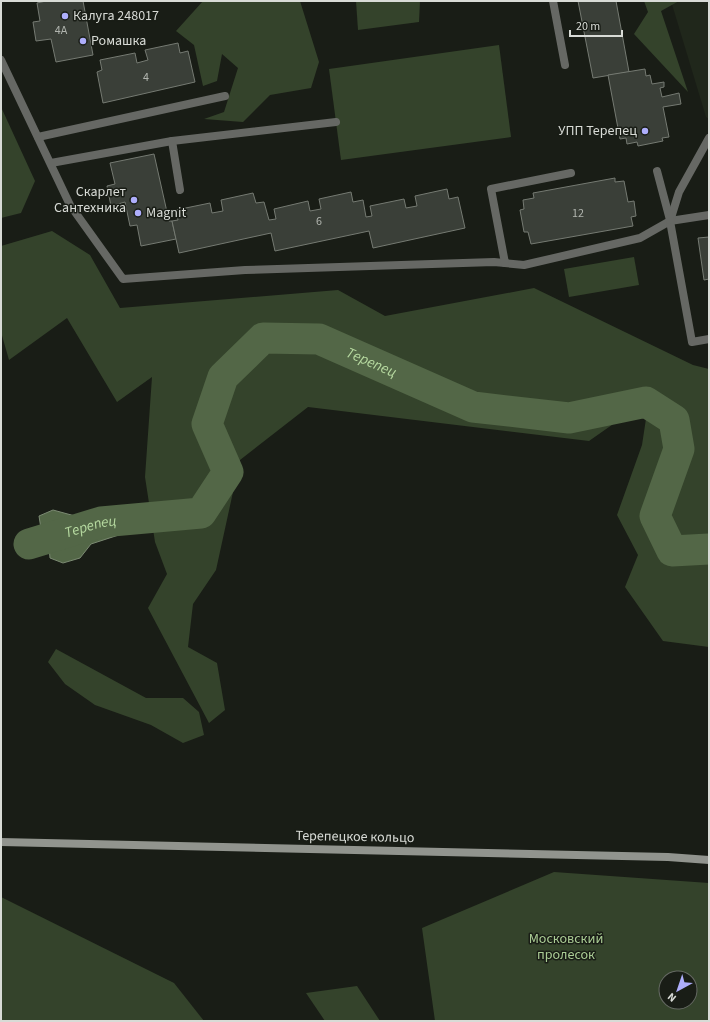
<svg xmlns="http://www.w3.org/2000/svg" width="710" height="1022" font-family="'Source Sans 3',sans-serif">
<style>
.built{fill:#20271b}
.green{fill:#34432b;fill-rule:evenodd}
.water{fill:#536747;stroke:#7b8a72}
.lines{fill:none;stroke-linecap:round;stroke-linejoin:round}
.river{stroke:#536747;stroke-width:31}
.building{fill:#3a3f38;stroke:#757a72}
.lane{stroke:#666864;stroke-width:8}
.secondary{stroke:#91948e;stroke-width:8}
.poi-dot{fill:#aeaefb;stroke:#191d16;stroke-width:1.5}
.labels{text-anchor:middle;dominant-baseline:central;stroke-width:3;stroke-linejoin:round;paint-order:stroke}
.number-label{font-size:12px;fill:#b0b4ae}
.poi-label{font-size:14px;fill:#d8dbd6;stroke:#191d16;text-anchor:start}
.street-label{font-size:14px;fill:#d8dbd6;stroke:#191d16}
.park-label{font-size:14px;fill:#abcd95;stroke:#191d16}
.water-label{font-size:15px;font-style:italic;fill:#b6d9a0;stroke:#191d16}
</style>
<rect width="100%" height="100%" fill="#191d16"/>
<path class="built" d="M671,1H709V119L706,117Z"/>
<g class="green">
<path d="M203,1H300L319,62L311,88L270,95L243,122L204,119L224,112L238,68L222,54L217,81L203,86L194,45L176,31Z"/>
<path d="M356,1H420L419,22L358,30Z"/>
<path d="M644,1H679L661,11L688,92L634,34L648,12Z"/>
<path d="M499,45L511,137L341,160L329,69Z"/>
<path d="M1,107L35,181L21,213L1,218Z"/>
<path d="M52,231L90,255L120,308L338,290L385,316L534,288L693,365L709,369V647L663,641L625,587L638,555L617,515L642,445L649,399L589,441L308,407L240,460L216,570L193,604L188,647L217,663L225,710L209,723L148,608L167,574L155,542L145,477L152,377L117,402L67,318L9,360L1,332V246Z"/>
<path d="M634,257L639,285L569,297L564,269Z"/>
<path d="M56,649L146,698H183L199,712L204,735L183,743L151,725L95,705L65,684L48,662Z"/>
<path d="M554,872L709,883V1021H435L422,928ZM666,978H690V1002H666Z"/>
<path d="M1,897L174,983L204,1021H1Z"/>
<path d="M357,986L380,1021H325L306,993Z"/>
</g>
<path class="water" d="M53,510L75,516L151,518L134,530L91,544L80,558L63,563L50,558L49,546L29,544L42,535L39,516Z"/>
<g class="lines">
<path class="river" id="s1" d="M29,544L101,522L201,513L228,472L207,424L223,377L263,338L319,339L473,407L569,418L646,402L674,420L679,449L655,516L672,551L709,549"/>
</g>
<g class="building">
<path d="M46,1H83L93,55L56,62L51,39L36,41L33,22L40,21L37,3Z"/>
<path d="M578,1H616L629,72L593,78Z"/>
<path d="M178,43L180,53L188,51L195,82L103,103L97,72L102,70L100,60L135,53L137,63L148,60L145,50Z"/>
<path d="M645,69L646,76L650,75L652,84L664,82V87L660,88L662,97L679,93L681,104L663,107L669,137L662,138L663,141L638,146L637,142L627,144L626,138L620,139L608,75Z"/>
<path d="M154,154L169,221H172L176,239L141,246L137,225L130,226L125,202L111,206L107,186L115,184L110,163Z"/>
<path d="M615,178V182L624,181L628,202L634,201L636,216L631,217L633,226L531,244L528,232H524L520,210L524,209L523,200L534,198L533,193Z"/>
<path d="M447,189L449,199L458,197L465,228L373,248L369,231L275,251L271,233L179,253L172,221L178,220L176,210L210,203L212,213L223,211L221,200L253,193L256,203L264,202L269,220L276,219L274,209L308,201L310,211L321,209L319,199L351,192L353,202L363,200L366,217L372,216L370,206L404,199L406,208L417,206L415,196Z"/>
<path d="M709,237V279L704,280L698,238Z"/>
</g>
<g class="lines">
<g class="lane">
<path d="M553,1L565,65"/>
<path d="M1,60L70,205L123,279L245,270L494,262L524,265L640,238L670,221L709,215"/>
<path d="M38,137L225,96"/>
<path d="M709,138L679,192L670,221L692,342L709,339"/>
<path d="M172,141L336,122"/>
<path d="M51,163L172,141L180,190"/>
<path d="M657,171L670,220"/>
<path d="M505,263L491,189L571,173"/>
</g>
<path class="secondary" d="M1,842L668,857L709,860"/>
</g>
<g class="poi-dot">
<circle cx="65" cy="16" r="4"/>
<circle cx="83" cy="41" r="4"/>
<circle cx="645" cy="131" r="4"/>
<circle cx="134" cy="200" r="4"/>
<circle cx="138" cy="213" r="4"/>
</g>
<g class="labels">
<g class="number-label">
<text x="61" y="30">4А</text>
<text x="146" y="77">4</text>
<text x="578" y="213">12</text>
<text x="319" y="221">6</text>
</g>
<g class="poi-label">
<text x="73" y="16">Калуга 248017</text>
<text x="91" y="41">Ромашка</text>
<text x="637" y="131" text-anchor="end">УПП Терепец</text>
<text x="126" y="192" text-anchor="end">Скарлет<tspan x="126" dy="16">Сантехника</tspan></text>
<text x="146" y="213">Magnit</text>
</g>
<g class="street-label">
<text transform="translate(355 837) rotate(1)">Терепецкое кольцо</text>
</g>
<g class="park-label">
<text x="566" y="939">Московский<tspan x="566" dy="16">пролесок</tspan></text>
</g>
<g class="water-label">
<text stroke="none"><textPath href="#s1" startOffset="496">Терепец</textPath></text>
<text stroke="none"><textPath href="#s1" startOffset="64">Терепец</textPath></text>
</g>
</g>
<rect width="710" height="1022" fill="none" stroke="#d8dbd6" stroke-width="4"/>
<g transform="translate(678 990) rotate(220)"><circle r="19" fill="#191d16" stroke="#656963"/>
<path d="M0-3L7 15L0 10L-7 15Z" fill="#aeaefb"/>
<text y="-6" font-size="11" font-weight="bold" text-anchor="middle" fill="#d8dbd6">N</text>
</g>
<path d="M570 30v6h52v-6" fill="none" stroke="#d8dbd6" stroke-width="2"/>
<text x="576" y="30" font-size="12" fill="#d8dbd6" stroke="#191d16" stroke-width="3" paint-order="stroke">20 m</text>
</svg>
